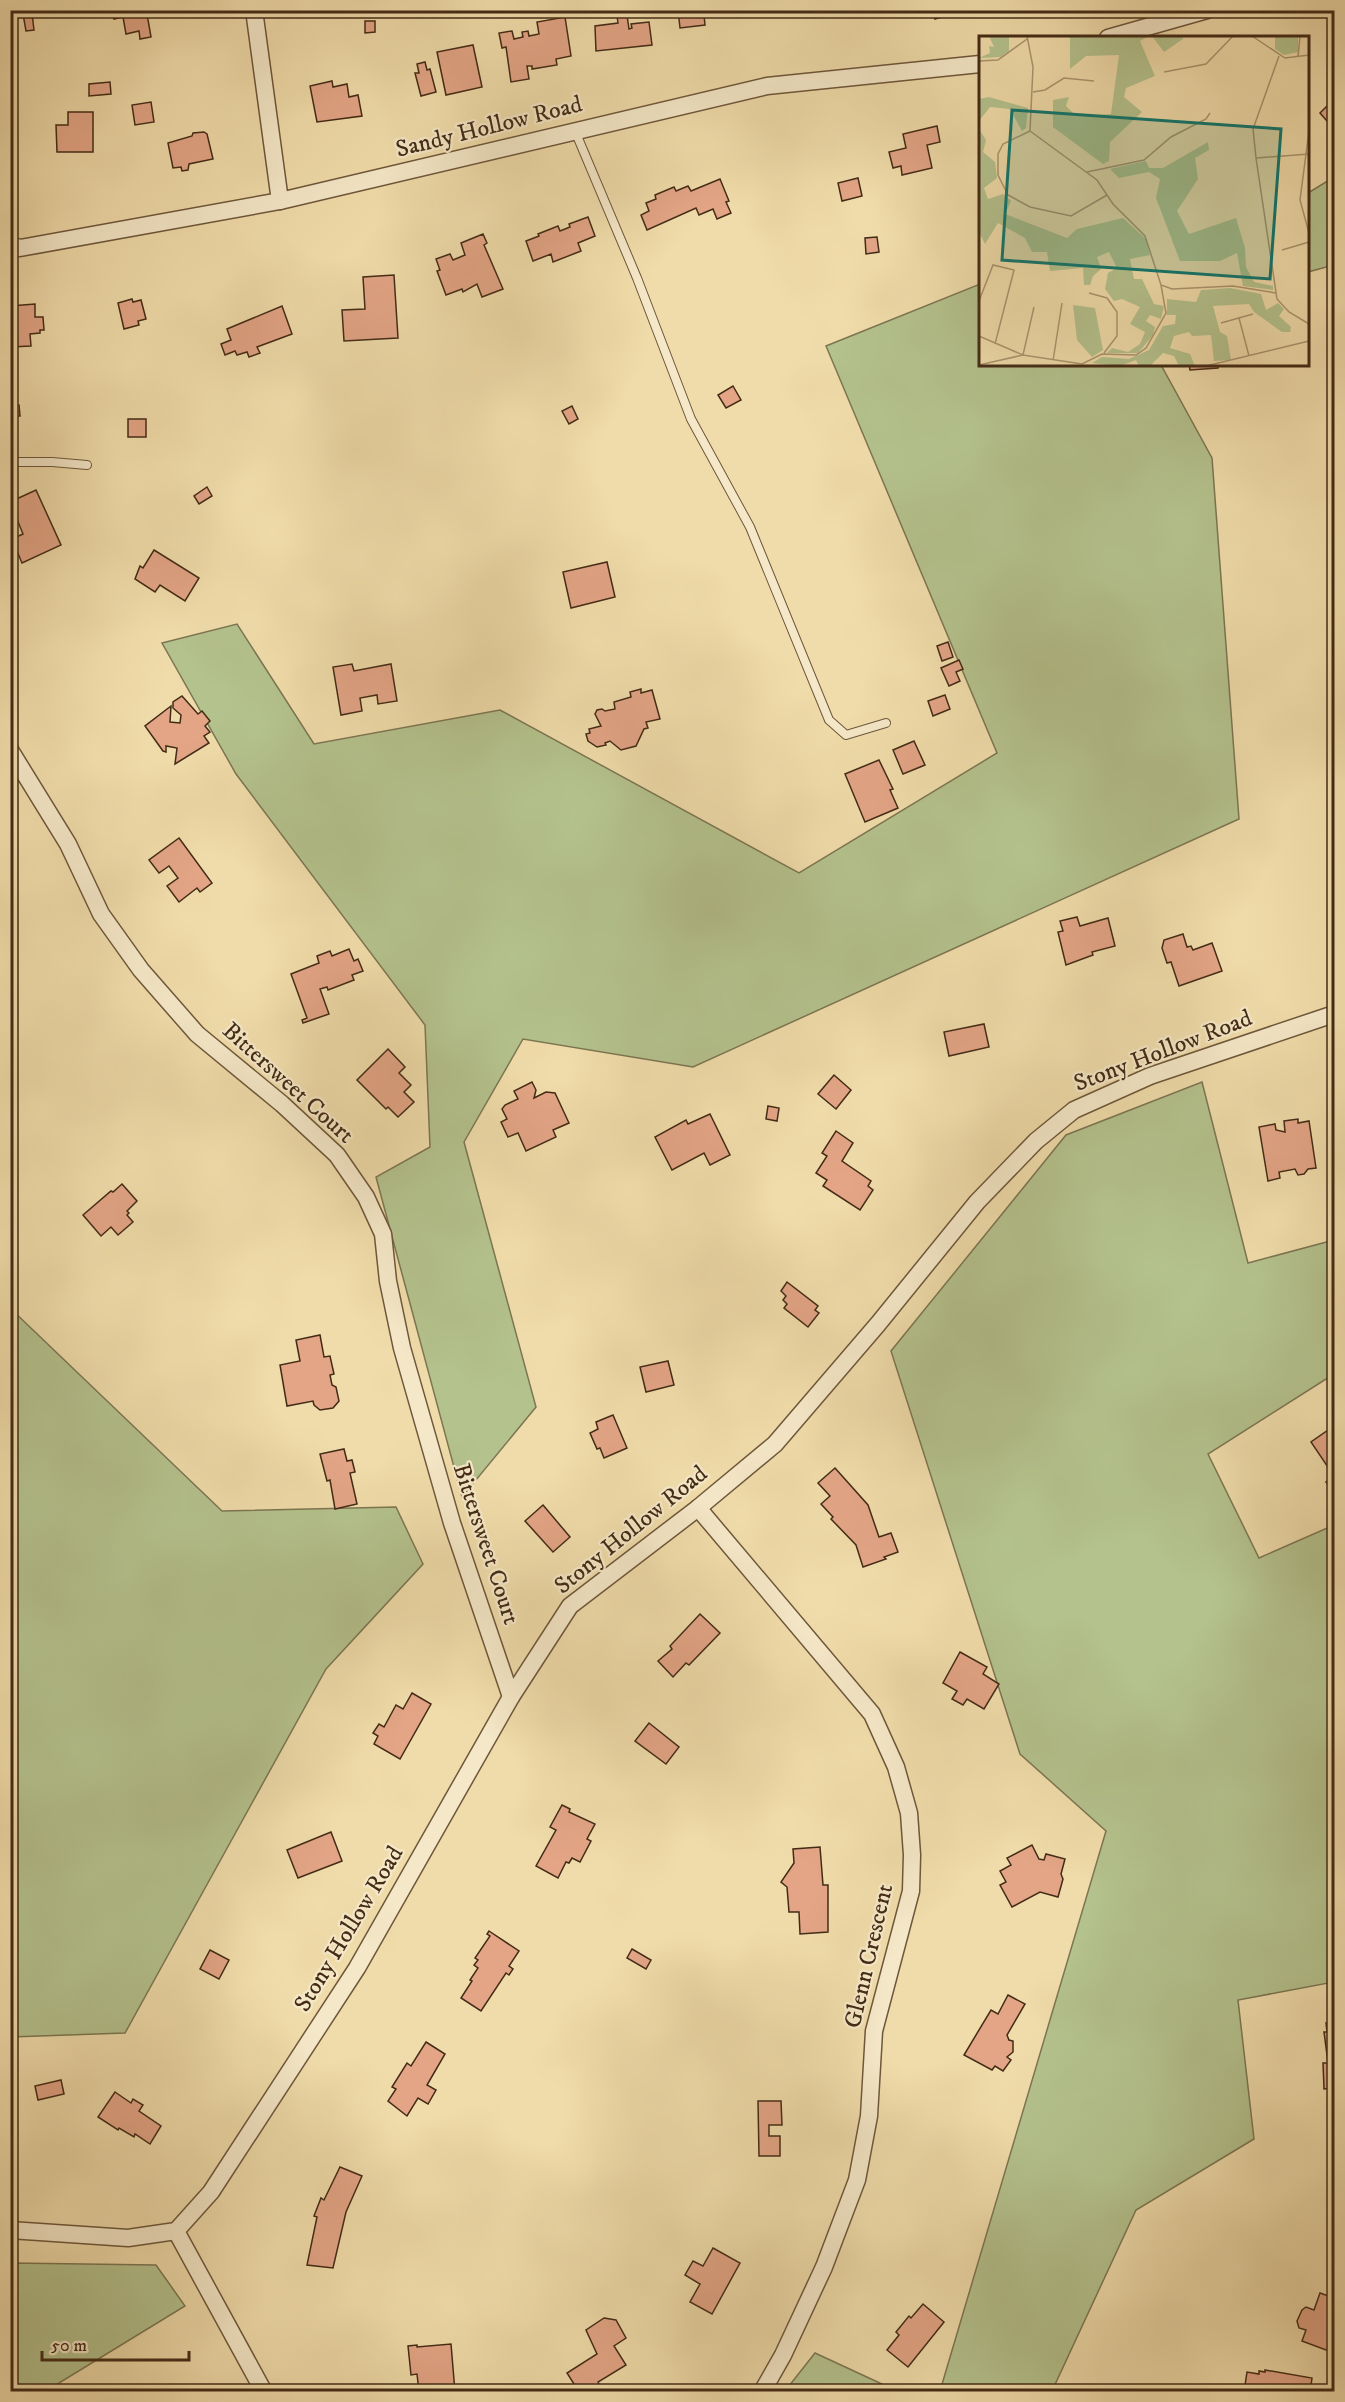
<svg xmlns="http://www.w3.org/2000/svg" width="1345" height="2402" font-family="'IM FELL DW Pica',serif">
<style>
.green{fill:#b4c28d;stroke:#7c7652;stroke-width:1.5}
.building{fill:#e3a586;stroke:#432b16;stroke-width:1.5}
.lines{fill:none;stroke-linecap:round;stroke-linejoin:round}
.lane-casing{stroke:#6e573b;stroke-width:10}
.street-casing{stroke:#6e573b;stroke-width:19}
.lane{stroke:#f5e8c8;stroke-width:8}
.street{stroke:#f5e8c8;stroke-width:16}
.labels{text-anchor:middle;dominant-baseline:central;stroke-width:4.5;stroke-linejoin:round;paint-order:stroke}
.street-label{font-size:24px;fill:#432b16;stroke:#f5e8c8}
.inset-road{fill:none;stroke:#ab956f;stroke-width:1.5}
.view{fill:#0f766e;fill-opacity:0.15;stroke:#0f766e;stroke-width:3}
.inset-edge{fill:none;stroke:#432b16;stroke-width:3}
</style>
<rect width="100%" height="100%" fill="#f0dcaa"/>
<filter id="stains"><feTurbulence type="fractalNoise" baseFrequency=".00333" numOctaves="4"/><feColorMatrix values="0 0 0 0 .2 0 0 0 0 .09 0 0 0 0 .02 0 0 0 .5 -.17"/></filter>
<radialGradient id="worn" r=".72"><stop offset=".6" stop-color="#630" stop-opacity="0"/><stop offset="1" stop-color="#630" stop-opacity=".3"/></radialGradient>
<g class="green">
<path d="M1334,177V265L1308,272V193Z"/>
<path d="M980,284V364L1161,365L1212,458L1239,819L693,1067L523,1039L464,1142L536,1407L462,1497L376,1177L430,1147L425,1025L236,774L162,643L237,624L314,744L500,710L799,873L997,753L826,346Z"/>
<path d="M1202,1082L1248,1263L1334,1240V1374L1208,1454L1259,1558L1334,1525V1982L1238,2000L1254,2139L1136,2210L1052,2391H940L1106,1831L1020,1754L891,1351L1066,1135Z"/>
<path d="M10,1308L222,1511L396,1507L423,1564L326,1669L125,2033L11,2037L10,1833L12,1830L10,1812Z"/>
<path d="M11,2263L156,2265L185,2306L46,2391H11Z"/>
<path d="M815,2353L897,2391H785Z"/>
</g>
<g class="building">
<path d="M112,10H139L140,16L147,14L151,37L140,39L139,31L126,34L123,17L114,19Z"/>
<path d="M308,10H334L335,13L308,16Z"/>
<path d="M678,10H712L713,14L704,15L705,25L680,28Z"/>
<path d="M933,10H965L935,19Z"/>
<path d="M32,13L34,30L26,31L23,14Z"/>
<path d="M627,15L629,29L632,28L631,24L649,22L652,45L596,51L595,26L618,23L617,16Z"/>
<path d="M565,17L571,56L556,59L557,65L532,69V66H527L529,79L511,82L506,47L502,48L499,33L512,31L514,39L523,37L522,32L528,31L529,36L539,34L537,22Z"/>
<path d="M365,21H375V32L365,33Z"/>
<path d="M473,45L482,87L446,95L437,52Z"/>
<path d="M425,62L427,70L430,69L436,92L421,96L415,73H419L417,64Z"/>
<path d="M332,81L333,87L347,84L349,97L358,95L362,116L317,122L310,86Z"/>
<path d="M110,82L111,94L89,96V84Z"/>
<path d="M1334,99V129L1320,113Z"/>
<path d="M151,102L154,122L135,125L132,105Z"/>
<path d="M68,112H93V152H57L56,125H68Z"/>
<path d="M937,126L940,142L927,145L932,168L902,175L901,166L893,168L889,152L906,148L903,134Z"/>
<path d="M204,132L207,134L213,159L189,164L188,170L182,171L181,167L173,168L168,143L192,136L193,133Z"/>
<path d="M858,178L862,196L842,201L838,183Z"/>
<path d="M720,179L729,201L726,202L731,213L717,219L713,209L699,215L696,208L647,230L641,215L649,211L646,203L656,199L655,195L674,187L676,191L688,186L691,191Z"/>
<path d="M588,217L595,236L578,243L581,251L553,262L551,254L533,261L526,241L539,236L538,234L558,226L560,231L570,227L569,224Z"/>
<path d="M483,234L487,243L484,245L503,289L482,297L477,284L463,292L462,289L446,295L437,271L440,270L436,259L450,254L453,260L465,255L461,243Z"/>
<path d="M877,237L879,252L866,254L865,238Z"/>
<path d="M394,275L398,338L344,341L342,310L365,309L363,277Z"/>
<path d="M132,299L133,302L141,300L146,319L138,321L139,325L124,329L118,303Z"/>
<path d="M35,304V317H43L44,330H40V333L30,334L31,346L10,347V306Z"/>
<path d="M282,306L292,334L257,347L260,353L249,357L247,352L237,355L235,351L225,355L221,344L231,340L227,329Z"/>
<path d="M1189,364H1218V368L1190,370Z"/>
<path d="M733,386L741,400L726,408L718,395Z"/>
<path d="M10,405H19L20,416H10Z"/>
<path d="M572,406L578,419L569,424L562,411Z"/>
<rect x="128" y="419" width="18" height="18"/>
<path d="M207,487L212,496L199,504L194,496Z"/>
<path d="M36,490L61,545L22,563L12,539L23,534L10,502Z"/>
<path d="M154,550L199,578L185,601L160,585L155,592L135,579L140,566L143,568Z"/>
<path d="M607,562L615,597L571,608L563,572Z"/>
<path d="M948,642L953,657L942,661L937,646Z"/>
<path d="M959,660L963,669L956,672L960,681L949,686L941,668Z"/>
<path d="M352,664L354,671L391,664L397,701L378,704L377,695L360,698L362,711L341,715L333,667Z"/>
<path d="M641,689V693L652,690L660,719L646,722L648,728L644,729L636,746L621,750L610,741L605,743L606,745L597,747L588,741L586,734L590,733L589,729L601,726L595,714L597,710L602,709L605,711L615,709L614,702L631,697L630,692Z"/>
<path d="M945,695L950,709L933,716L928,701Z"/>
<path d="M182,696L198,714L202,711L210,721L205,726L210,732L204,736L209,743L175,764L177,748L166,746V752L163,751L145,726L171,706L170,722L180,723L181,715L173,708V702Z"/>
<path d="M914,741L925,765L903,774L893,750Z"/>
<path d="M879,760L893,789L890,790L898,808L865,822L845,774Z"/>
<path d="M179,838L212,883L200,892L197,888L179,902L167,886L178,878L169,866L159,873L149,860Z"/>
<path d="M1077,917L1080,926L1108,918L1115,946L1092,952L1093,955L1066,965L1058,932L1063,931L1060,921Z"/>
<path d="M1183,934L1187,947L1191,946L1193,950L1212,943L1222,971L1179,986L1171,962L1167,963L1162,948L1164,940Z"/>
<path d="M349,949L354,961L358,959L363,971L352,975L354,980L328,990L327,987L320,989L329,1014L303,1023L302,1020L307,1018L291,974L319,963L317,956L330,951L332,956Z"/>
<path d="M984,1024L989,1047L949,1056L944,1032Z"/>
<path d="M388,1049L405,1067L399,1073L411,1085L404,1092L414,1102L398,1117L388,1107L386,1109L357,1080Z"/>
<path d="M834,1075L851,1090L836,1109L818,1094Z"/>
<path d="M532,1082L536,1090L534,1098L546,1092L555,1093L569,1123L553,1130L556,1137L526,1151L518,1133L508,1137L501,1122L507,1119L502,1109L505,1105L518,1099L514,1091Z"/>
<path d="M768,1106L779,1108L777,1121L766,1119Z"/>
<path d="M710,1114L730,1155L710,1165L704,1153L672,1170L655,1137L686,1120L688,1124Z"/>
<path d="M1298,1119V1123L1309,1121L1316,1168L1308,1169L1304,1174L1298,1175L1295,1169L1279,1172L1280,1178L1268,1181L1259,1127L1275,1124L1276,1130L1285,1132L1284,1121Z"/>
<path d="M836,1131L853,1143L842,1161L871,1181L868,1186L873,1190L860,1210L823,1186L827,1180L816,1173L827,1156L822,1153Z"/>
<path d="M122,1184L137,1201L127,1211L129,1213L127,1215L133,1222L118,1235L111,1227L101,1236L83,1215L111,1191L113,1192Z"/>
<path d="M787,1282L818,1306L815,1310L819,1313L808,1327L784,1308L787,1304L783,1300L786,1296L781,1291Z"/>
<path d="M320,1335L324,1357L330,1356L334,1374L330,1375L332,1385L336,1387L339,1401L333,1408L320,1410L314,1405L313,1401L287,1406L280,1365L300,1361L296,1340Z"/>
<path d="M668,1361L674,1385L646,1392L640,1367Z"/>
<path d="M613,1415L627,1448L604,1458L600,1448L597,1449L590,1433L598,1429L596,1422Z"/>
<path d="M1334,1426V1494L1326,1482L1334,1476L1311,1442Z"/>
<path d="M344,1449L347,1461L352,1460L355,1472L350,1473L357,1504L335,1509L330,1480L327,1481L320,1454Z"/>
<path d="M835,1468L868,1505L879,1537L891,1533L898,1552L884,1557L886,1559L863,1567L856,1545L831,1519L833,1517L821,1504L830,1496L818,1483Z"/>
<path d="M543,1505L570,1537L553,1552L525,1521Z"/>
<path d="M700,1614L720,1633L689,1665L686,1663L673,1677L658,1661L672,1649L670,1646Z"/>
<path d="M960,1652L987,1667L983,1674L999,1684L984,1709L967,1699L963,1705L952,1699L957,1691L943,1683Z"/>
<path d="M412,1693L431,1704L400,1759L374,1744L378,1736L373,1733L379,1724L384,1727L396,1705L403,1709Z"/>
<path d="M649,1723L679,1747L666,1764L635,1741Z"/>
<path d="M562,1805L570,1809L569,1812L595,1824L587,1839L591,1841L580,1862L572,1858L569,1863L566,1862L558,1878L536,1866L556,1830L550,1827Z"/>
<path d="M331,1832L342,1861L298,1878L287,1850Z"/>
<path d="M1032,1845L1039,1859L1044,1860L1046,1854L1065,1859L1061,1874L1063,1879L1058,1897L1040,1892L1012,1907L1000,1885L1006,1882L1000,1871L1011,1865L1007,1858Z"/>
<path d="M820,1847L823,1885H828V1932L800,1934L799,1912H789L787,1887L781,1882L794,1863L793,1849Z"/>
<path d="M489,1931L519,1951L509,1966L513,1969L509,1975L506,1973L481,2011L461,1998L472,1981L470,1980L478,1968L474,1965L478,1960L475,1958L490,1936L487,1934Z"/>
<path d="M632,1949L651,1960L646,1969L627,1958Z"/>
<path d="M210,1950L229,1960L219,1979L200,1969Z"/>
<path d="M1008,1995L1025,2004L1007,2035L1009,2040L1013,2041V2052L1007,2057L1011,2060L1003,2071L995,2066L992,2070L964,2055L991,2010L998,2014Z"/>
<path d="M1334,2022V2088L1324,2089L1323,2063H1328L1324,2032H1327L1326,2023Z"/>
<path d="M426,2042L445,2054L427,2085L436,2090L428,2104L418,2098L407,2116L388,2101L396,2089L392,2087L407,2063L411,2066Z"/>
<path d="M61,2080L64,2094L38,2100L35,2086Z"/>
<path d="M115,2092L131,2103L133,2099L143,2105L139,2111L161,2126L150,2144L135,2134L134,2137L119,2128L118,2130L98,2117Z"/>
<path d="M758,2101H781L782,2125H769V2136H780V2156H759Z"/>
<path d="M340,2167L362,2176L346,2212L333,2268L307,2265L317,2217L314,2216L321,2198L324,2200Z"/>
<path d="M713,2248L740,2263L712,2314L690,2302L700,2284L685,2275L693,2261L703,2266Z"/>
<path d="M1320,2293L1334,2298V2353L1302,2341L1306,2330L1299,2328L1297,2321L1302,2310L1306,2307L1314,2310Z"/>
<path d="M923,2304L944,2322L908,2367L887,2350L899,2335L896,2332L909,2316L911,2318Z"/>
<path d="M604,2318L616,2320L626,2338L614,2346L626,2365L598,2382L603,2392H579L567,2373L597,2354L586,2330Z"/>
<path d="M451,2344L455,2392H419L417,2374L411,2375L408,2346L417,2345V2347Z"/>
<path d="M1265,2370L1312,2378L1310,2392H1244L1247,2372L1259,2374V2371L1265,2372Z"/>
</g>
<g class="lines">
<defs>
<g id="lane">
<path d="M575,131L637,278L691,419L750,527L829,720L846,735L886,723"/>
<path d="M10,462H52L87,465"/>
</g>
<g id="street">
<path d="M254,10L280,201"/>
<path d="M1108,38L1207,10"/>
<path d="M10,245L20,248L280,201L767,86L980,64"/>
<path d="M10,750L68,844L101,914L141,970L197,1034L282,1104L337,1155L366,1197L383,1234L388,1281L402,1348L452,1523L511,1697"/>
<path d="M698,1508L872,1714L896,1767L909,1813L912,1855L911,1891L874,2031L869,2116L857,2180L824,2267L783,2355L762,2392"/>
<path d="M10,2230L128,2238L176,2231L211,2192L357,1968L511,1697L570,1606L698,1508L775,1444L878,1324L977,1202L1036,1141L1074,1110L1150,1076L1334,1014"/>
<path d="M176,2231L264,2392"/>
</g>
</defs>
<use href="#lane" class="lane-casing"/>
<use href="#street" class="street-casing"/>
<use href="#lane" class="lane"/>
<use href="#street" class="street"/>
</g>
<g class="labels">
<g class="street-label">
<text transform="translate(489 127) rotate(-14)">Sandy Hollow Road</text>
<text transform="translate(1163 1051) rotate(-21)">Stony Hollow Road</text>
<text transform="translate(288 1083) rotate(42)">Bittersweet Court</text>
<text transform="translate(631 1530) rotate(-39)">Stony Hollow Road</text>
<text transform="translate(486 1544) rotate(72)">Bittersweet Court</text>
<text transform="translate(349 1929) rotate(-59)">Stony Hollow Road</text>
<text transform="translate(869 1956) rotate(-77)">Glenn Crescent</text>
</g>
</g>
<g transform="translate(979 36)">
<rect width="330" height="330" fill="#f0dcaa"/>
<path d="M10,0H30V15L22,21L0,22L11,17L10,10L15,11ZM91,0H170L161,5L176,40L147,52L145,61L163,76L131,106L130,125L124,128L74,91V64L90,61L87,70L97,80L132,78L140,19L107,20L91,33ZM173,0H203L204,3L185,16ZM296,0H319V16L305,19L296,13ZM10,61L49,72L47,92L43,95L31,73L11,71L0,85V63ZM0,93L7,104L4,116L16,126L18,142L5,152L9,163L24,158L32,165L26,178L88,202L98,193L144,182L167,203L171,219L151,223L155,243H163L175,268L185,270L182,283L171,279L167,285L176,291L174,299L159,317H128L133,312L149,316L161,308L166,296L151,288L161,271L143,263L135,265L126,253L129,237L138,232L130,216L118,221L122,233L114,240L111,249H105L104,232L71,235L68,216H53L46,202L19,187L6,208L0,196ZM229,106L230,114L216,122L219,143L198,175L210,198L257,182L266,212L267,231L275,246L294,250V254L264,250L258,217L241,225H201L177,162L181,143L170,136L140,142L131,133L167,125L170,132H184ZM251,252L282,258L287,274L299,267L305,273L300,280L312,291L311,296H303L275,276L270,268L234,270L241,296L248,300L252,324L235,325L232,299L213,300L210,296L195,300L191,312L211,318L216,330H200L195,320L184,317L171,330H160L157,324L141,330L113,327L123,321L150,323L170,314L184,290L196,288L197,279H188V263L217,266L222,254ZM94,269L116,272L124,314L113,321L98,304Z" fill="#b4c28d"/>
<path class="inset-road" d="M48,0L54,31L51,95L118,144L134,168L166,200L182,249L193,253L254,250L297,257M273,0L306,22L330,19M300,20L274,93L277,122L298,263L310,276L330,288M319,21L321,0M0,25L19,24L48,3M185,36L227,28L254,0M54,56L66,54L85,42L115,45M51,95L24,108L19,118V139L29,159L51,171L92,180L128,159M330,95L321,164L330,197M277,122L330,118M108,136L165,124L192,101L227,83L231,77M303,214L330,206M110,257L128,262L138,276V300L125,317M0,265L14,229L35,234L16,308M260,282L270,320M242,287L274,278M0,300L44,319L55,271M74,325L83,267M0,329L44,319L103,328L123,318L157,319L167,312L187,277L182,249M227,330L330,305"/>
<path class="view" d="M33,74L302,93L291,243L23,224Z"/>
<rect width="330" height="330" class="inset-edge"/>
</g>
<rect width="1345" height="2402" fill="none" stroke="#f0dcaa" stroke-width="36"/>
<rect x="12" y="12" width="1321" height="2378" fill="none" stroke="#432b16" stroke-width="3"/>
<rect x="18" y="18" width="1309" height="2366" fill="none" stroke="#432b16" stroke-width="1.5"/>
<path d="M42 2351v9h147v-9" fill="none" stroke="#432b16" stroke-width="3"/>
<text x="51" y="2351" font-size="18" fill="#432b16" stroke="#f5e8c8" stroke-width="4.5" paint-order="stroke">50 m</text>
<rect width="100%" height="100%" filter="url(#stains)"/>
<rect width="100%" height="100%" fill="url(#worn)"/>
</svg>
